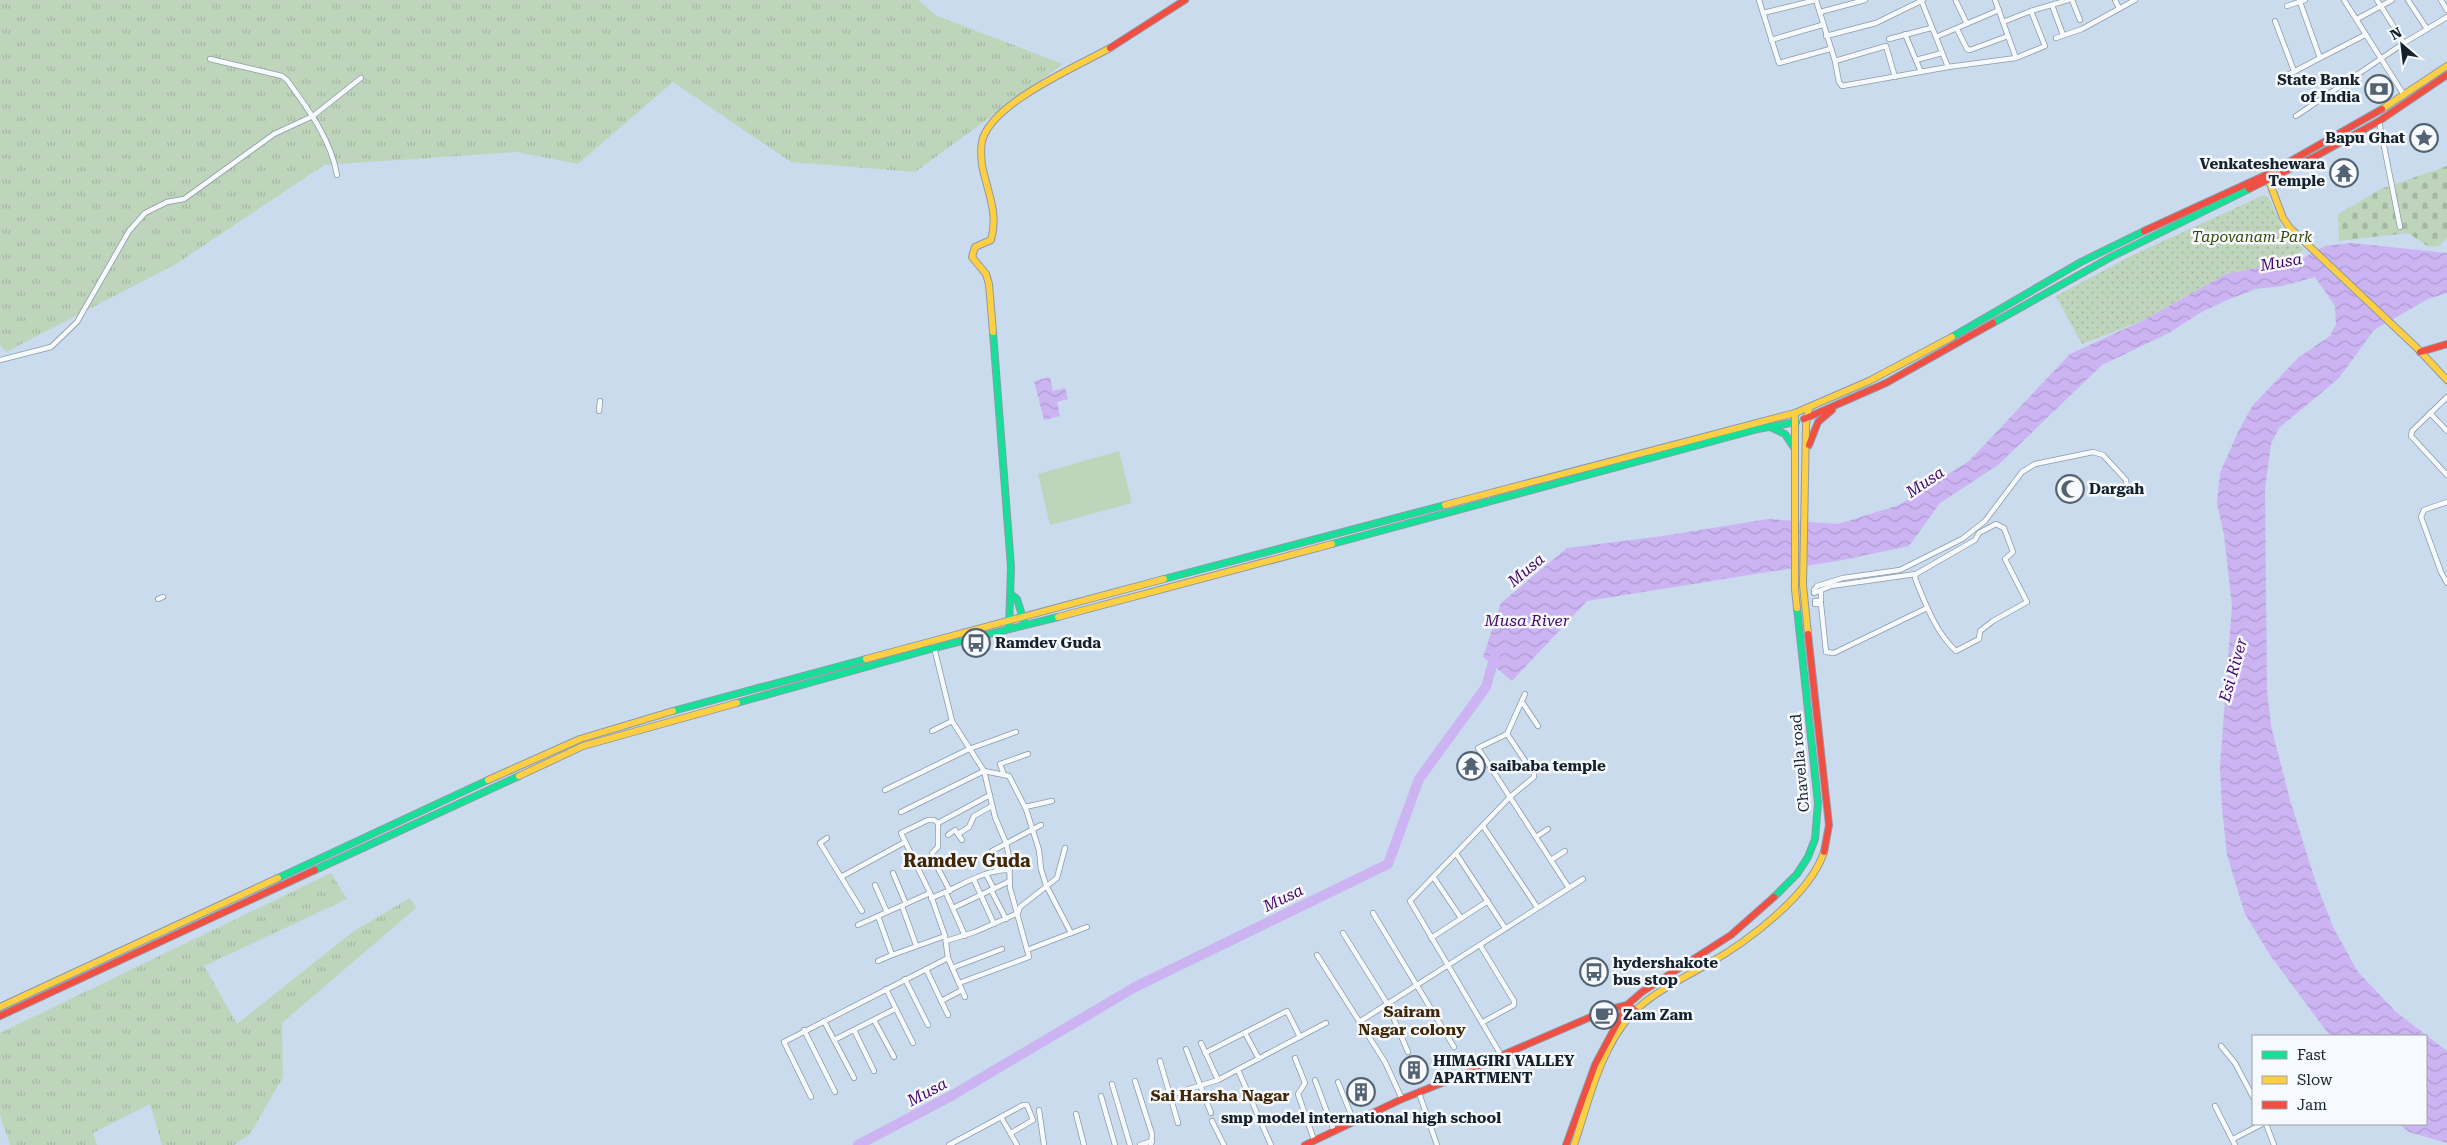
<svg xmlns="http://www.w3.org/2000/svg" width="2447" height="1145" font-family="'Roboto Serif',serif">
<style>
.grass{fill:url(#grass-tufts)}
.cemetery{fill:url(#cemetery-stones)}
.park{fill:url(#park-dots)}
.pitch{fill:#bfd5bb}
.water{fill:url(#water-waves)}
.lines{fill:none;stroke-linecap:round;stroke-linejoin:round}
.river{stroke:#ccb4f3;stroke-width:10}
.street-casing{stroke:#8c9aa8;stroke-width:6}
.fast-casing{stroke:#8c9aa8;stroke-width:8}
.slow-casing{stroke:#8c9aa8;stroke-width:8}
.jam-casing{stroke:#8c9aa8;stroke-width:8}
.street{stroke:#f7fafc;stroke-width:4.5}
.fast{stroke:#16e098;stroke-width:6}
.slow{stroke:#ffcf43;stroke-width:6}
.jam{stroke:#f24e42;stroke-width:6}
.labels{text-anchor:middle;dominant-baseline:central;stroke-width:5;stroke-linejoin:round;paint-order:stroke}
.poi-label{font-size:15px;font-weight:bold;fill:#15222e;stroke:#f6f9fd;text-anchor:start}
.park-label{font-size:15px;font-style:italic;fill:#334905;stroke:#f6f9fd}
.street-label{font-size:15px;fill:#15222e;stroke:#f6f9fd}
.water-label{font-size:16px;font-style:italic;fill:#45066b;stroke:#f6f9fd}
.neighbourhood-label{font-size:16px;font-weight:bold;fill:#412706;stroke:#f6f9fd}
.quarter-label{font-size:18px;font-weight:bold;fill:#412706;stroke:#f6f9fd}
</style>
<defs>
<pattern id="grass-tufts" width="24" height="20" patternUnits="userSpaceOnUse" patternTransform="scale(1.25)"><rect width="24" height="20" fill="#bfd5bb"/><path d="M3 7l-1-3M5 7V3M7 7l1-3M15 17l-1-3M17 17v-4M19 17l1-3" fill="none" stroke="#a3b7a1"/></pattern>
<pattern id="cemetery-stones" width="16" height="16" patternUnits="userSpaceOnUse" patternTransform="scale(1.25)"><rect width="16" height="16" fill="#bfd5bb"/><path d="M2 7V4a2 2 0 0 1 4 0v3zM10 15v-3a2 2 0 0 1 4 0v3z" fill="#a3b7a1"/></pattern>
<pattern id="park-dots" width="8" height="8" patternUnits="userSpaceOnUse" patternTransform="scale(1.25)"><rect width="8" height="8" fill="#bfd5bb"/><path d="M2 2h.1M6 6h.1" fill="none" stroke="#a3b7a1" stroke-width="1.8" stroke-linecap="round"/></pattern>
<pattern id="water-waves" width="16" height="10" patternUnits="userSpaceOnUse" patternTransform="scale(1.25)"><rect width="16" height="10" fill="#ccb4f3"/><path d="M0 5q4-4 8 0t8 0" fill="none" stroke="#ae9ad1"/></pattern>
</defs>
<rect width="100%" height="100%" fill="#c9dbed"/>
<g class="grass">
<path d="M0,0H918L937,16L1063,64L915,172L791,162L673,82L578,164L517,152L324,165L176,264L6,352L0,345Z"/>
<path d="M331,873L347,899L204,966L237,1024L354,931L410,898L416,908L282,1023L283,1077L250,1134L234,1145H162L150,1104L93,1133L97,1145H10L0,1115V1033Z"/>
</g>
<path class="cemetery" d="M2447,166V238L2439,246L2429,247L2408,233L2339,241L2338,214L2381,189Z"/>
<path class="park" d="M2264,195L2270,200L2282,227L2304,250L2293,257L2266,266L2226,274L2144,320L2082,344L2056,296L2133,255Z"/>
<path class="pitch" d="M1119,451L1132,503L1050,525L1038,474Z"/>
<g class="water">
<path d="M2352,243L2447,253V293L2428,299L2374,330L2339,378L2279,428L2271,444L2265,489L2267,690L2271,726L2290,800L2315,880L2333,927L2358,972L2396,1012L2447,1051V1143L2409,1132L2399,1124H2426V1036H2330L2270,955L2245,914L2227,855L2222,808L2220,767L2232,606L2224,535L2217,503L2220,473L2239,430L2253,405L2298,358L2330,336L2336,324L2335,306L2315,277L2282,286L2256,289L2227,300L2200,313L2169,333L2102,365L1998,465L1940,503L1909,546L1843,560L1587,601L1512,681L1483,657L1501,603L1567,548L1663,536L1768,519L1838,524L1899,505L1969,461L2070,354L2144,320L2226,274L2266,266L2293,257L2303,258L2325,246Z"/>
<path d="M1050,377L1053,391L1065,388L1068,399L1057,402L1060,416L1044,420L1034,381Z"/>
</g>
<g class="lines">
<path class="river" d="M858,1145L951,1096L1135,987L1388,864L1419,779L1486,687L1496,652"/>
<defs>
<g id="street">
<path d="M1759,0L1779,63L1830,49"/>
<path d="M1816,0L1835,61L1839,82L1842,86L1948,67L2016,58L2045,46L2031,11L2003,22"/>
<path d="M1921,0L1948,67"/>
<path d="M1995,0L2016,58"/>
<path d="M2072,0L2080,20"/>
<path d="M2115,0L2119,8"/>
<path d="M2344,0L2404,95"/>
<path d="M2377,0L2404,43"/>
<path d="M2408,0L2427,29"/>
<path d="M2441,0L2447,10"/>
<path d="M1956,1L1967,24"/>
<path d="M2300,2L2320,58L2365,35"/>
<path d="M2052,5L2063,35"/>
<path d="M2287,6L2305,0"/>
<path d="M2031,11L2068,0"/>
<path d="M1820,12L1865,0"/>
<path d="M1763,13L1816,0"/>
<path d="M2357,19L2392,0"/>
<path d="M2275,21L2294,71"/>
<path d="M1957,29L1967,49L1970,50L2008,36"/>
<path d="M1905,34L1921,72"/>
<path d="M1826,36L1876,23L1923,0"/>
<path d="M1936,37L1999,10"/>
<path d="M2056,38L2082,29L2135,0"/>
<path d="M1889,39L1931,28"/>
<path d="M1771,40L1822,25"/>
<path d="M210,59L282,76L287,80C308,109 331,139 337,175"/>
<path d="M1916,60L1942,53"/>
<path d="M1835,61L1886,46L1895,77"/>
<path d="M2280,79L2320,58"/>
<path d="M2296,116L2404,43L2447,17"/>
<path d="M2379,121L2400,227"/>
<path d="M0,360L51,347L77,322L129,231L145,213L167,202L184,199L274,134L313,116L361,78"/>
<path d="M2447,397L2412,431L2411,436L2447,475"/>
<path d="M599,411L600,401"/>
<path d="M2430,413L2447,431"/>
<path d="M2447,502L2424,510L2421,517L2441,572L2447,583"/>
<path d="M1814,590L1817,586L1843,578L1900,570L1962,539L1985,521L2022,472L2035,464L2093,452L2103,455L2126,480L2127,490L2123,495"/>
<path d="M1814,593L1831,586L1916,574L1915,578C1925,603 1936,633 1956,651L1979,639L1980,631L1993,621L2027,602L2005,559L2013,552L2004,528L1996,524L1979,533L1975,540L1916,574"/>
<path d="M158,599L163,597"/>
<path d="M1815,601H1821V592"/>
<path d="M1815,604H1821L1826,652L1834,653L1927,608"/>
<path d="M934,647L952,721L984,771L995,817L1006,843L1009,857L1010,888L1029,957L959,983"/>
<path d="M1522,702L1538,726"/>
<path d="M932,731L952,721"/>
<path d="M1004,775L1000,764L1028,754"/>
<path d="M885,790L969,749L1016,732"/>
<path d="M1025,807L1052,801"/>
<path d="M901,812L984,771L1009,776L1026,809L1039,850L1041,869L1046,885L1071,933"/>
<path d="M938,823L934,820H928L901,833L930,893L945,936L948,958L965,997"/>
<path d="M1483,826L1537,907"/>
<path d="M958,834L969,827L974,816L992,806"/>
<path d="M948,835L955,830L962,840"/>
<path d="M1536,837L1548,829"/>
<path d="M827,838L820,843L862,911"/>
<path d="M1457,855L1505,928"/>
<path d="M1551,860L1565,851"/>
<path d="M997,870L992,851L1041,825"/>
<path d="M893,873L906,904"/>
<path d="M986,874L994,889"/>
<path d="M841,877L905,842"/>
<path d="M1434,878L1461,918"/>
<path d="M974,880L994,924"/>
<path d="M875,885L887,912"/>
<path d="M1569,888L1583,879"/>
<path d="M991,890L1006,919"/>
<path d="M950,891L932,857V853L938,847V823L990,795"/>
<path d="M946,893L965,936"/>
<path d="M931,898C957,889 983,869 1010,870"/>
<path d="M902,906L916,945"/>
<path d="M953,908L1010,881"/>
<path d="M1373,913L1454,1047"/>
<path d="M878,916L892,955L945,936"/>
<path d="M858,925L930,893"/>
<path d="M1343,933L1388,1005L1408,1052"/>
<path d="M1431,938L1488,901"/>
<path d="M946,941L975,932L1018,913L1020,907L1057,878L1065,848"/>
<path d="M1480,945L1514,1001V1005L1483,1022"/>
<path d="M1027,950L1087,927"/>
<path d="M1317,955L1385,1062L1402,1099"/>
<path d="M878,961L892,955"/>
<path d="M952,968L1002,949"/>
<path d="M926,969L948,1015"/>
<path d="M905,979L928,1025"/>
<path d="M886,989L913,1043"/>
<path d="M941,1001L962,990"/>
<path d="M874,1020L894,1057"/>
<path d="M824,1021L854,1078"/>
<path d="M1359,1022L1569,888L1478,748L1507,734L1525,694"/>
<path d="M804,1030L835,1092"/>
<path d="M854,1030L874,1071"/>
<path d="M1245,1033L1259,1059"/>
<path d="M834,1040L895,1009"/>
<path d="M1201,1043L1218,1080"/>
<path d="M2221,1046L2235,1063L2253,1097"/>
<path d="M1186,1049L1211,1113"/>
<path d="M1205,1053L1287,1011L1300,1037"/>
<path d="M1501,1055L1410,901L1510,797L1534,777V774L1507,734"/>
<path d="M1295,1058L1305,1083L1298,1094L1314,1140"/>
<path d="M1160,1061L1178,1123"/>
<path d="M1238,1070L1271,1145"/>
<path d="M1315,1080L1334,1131"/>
<path d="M1135,1081L1152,1134L1151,1145"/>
<path d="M1338,1082L1354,1122"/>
<path d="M1112,1084L1130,1145"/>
<path d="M1419,1093L1437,1145"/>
<path d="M1170,1095L1218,1080L1326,1023"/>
<path d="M1101,1096L1115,1145"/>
<path d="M811,1097L784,1042L948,958"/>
<path d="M2215,1106L2235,1145"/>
<path d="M1039,1110L1044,1145"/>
<path d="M1076,1114L1084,1145"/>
<path d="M1001,1117L1023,1105H1027L1033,1120L1011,1133"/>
<path d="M1212,1121L1224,1145"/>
<path d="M2266,1124L2274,1145"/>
<path d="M2233,1139L2262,1124"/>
<path d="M949,1145L1001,1117L1017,1145"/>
<path d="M1140,1145L1152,1141"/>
</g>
<g id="fast">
<path d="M1993,323L2111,257L2249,189"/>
<path d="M993,332L1011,567L1009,629"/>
<path d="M1952,337L2081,262L2144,231"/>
<path d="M1770,427L1785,434L1795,449"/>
<path d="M1332,544L1758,429L1796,422"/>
<path d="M1164,579L1445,505"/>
<path d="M1012,595L1017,599L1025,625"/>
<path d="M737,703L934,648L1058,617"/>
<path d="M673,711L866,659"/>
<path d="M315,870L519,776"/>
<path d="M278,878L488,780"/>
<path d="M1774,897L1797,874L1808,857L1815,839L1818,803L1797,608"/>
</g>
<g id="slow">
<path d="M2382,109L2447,66"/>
<path d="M2269,181L2283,218L2290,228L2416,347L2447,380"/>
<path d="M993,332L989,284L986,274L972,257L975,247L991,240C999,213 987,191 982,165C981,156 980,146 983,138C996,101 1076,67 1110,48"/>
<path d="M1445,505L1795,413"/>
<path d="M1797,608L1795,589V413L1869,381L1952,337"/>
<path d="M1058,617L1332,544"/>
<path d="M1808,634L1803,585L1806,425L1809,408"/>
<path d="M866,659L1164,579"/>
<path d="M519,776L583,746L737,703"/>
<path d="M488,780L580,739L673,711"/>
<path d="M0,1007L278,878"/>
<path d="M1574,1145C1589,1101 1600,1048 1632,1014C1653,992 1682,979 1708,964C1747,942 1810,895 1824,852"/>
</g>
<g id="jam">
<path d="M1110,48L1185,0"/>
<path d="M2249,189L2316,156L2379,121L2447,75"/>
<path d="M2144,231L2266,175L2382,109"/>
<path d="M2420,352L2447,344"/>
<path d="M1804,419L1886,383L1993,323"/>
<path d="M1809,445L1818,422L1832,410"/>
<path d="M1808,634L1829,825L1824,852"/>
<path d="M0,1016L315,870"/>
<path d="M1305,1145L1402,1099L1472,1071L1484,1063L1607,1010L1627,1005L1636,1011"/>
<path d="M1566,1145L1595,1065L1627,1005L1642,992L1731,935L1774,897"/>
</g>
</defs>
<use href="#street" class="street-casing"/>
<use href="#fast" class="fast-casing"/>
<use href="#slow" class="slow-casing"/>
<use href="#jam" class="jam-casing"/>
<use href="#street" class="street"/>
<use href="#fast" class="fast"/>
<use href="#slow" class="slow"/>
<use href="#jam" class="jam"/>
</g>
<defs>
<symbol id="bank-ring" viewBox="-11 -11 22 22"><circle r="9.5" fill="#f6f9fd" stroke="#546371" stroke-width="1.5"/><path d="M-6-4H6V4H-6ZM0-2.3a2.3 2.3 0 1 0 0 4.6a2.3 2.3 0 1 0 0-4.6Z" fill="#546371"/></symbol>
<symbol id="sight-ring" viewBox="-11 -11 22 22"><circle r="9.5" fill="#f6f9fd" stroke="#546371" stroke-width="1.5"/><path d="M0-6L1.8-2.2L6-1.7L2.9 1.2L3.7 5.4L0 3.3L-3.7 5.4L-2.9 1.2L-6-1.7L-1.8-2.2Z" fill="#546371"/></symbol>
<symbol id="temple-ring" viewBox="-11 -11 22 22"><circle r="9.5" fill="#f6f9fd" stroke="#546371" stroke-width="1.5"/><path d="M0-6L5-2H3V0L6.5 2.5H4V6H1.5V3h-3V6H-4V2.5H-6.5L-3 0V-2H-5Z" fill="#546371"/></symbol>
<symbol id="mosque-ring" viewBox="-11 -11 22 22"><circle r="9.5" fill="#f6f9fd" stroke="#546371" stroke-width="1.5"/><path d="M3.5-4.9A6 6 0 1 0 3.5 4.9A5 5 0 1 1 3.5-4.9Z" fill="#546371"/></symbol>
<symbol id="bus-ring" viewBox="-11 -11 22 22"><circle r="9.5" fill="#f6f9fd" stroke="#546371" stroke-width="1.5"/><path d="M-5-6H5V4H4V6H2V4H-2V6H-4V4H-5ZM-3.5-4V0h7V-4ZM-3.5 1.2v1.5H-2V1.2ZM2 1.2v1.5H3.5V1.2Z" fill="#546371"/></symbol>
<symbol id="cafe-ring" viewBox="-11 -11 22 22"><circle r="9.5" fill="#f6f9fd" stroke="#546371" stroke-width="1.5"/><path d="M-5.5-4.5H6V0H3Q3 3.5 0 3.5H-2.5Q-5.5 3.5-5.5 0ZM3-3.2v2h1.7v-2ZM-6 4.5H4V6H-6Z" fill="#546371"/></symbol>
<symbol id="building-ring" viewBox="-11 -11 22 22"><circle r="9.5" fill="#f6f9fd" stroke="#546371" stroke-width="1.5"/><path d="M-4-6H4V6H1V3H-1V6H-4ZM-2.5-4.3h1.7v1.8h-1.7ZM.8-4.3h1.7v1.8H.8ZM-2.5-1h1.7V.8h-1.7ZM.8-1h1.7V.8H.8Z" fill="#546371"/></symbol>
</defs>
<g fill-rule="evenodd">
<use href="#bank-ring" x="2363" y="73" width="32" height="32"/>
<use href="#sight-ring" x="2408" y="122" width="32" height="32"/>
<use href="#temple-ring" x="2328" y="157" width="32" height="32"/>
<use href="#mosque-ring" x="2054" y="473" width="32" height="32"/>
<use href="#bus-ring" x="960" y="627" width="32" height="32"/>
<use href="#temple-ring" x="1455" y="750" width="32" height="32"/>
<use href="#bus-ring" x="1578" y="956" width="32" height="32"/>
<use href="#cafe-ring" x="1588" y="999" width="32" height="32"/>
<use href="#building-ring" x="1398" y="1054" width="32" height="32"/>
<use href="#building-ring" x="1345" y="1076" width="32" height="32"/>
</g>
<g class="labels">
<g class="poi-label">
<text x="2360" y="80" text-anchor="end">State Bank<tspan x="2360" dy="17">of India</tspan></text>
<text x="2405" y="138" text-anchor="end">Bapu Ghat</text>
<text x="2325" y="164" text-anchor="end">Venkateshewara<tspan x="2325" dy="17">Temple</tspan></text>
<text x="2089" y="489">Dargah</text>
<text x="995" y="643">Ramdev Guda</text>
<text x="1490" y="766">saibaba temple</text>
<text x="1613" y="963">hydershakote<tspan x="1613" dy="17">bus stop</tspan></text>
<text x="1623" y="1015">Zam Zam</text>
<text x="1433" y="1061">HIMAGIRI VALLEY<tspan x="1433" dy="17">APARTMENT</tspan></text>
<text x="1361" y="1118" text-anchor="middle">smp model international high school</text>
</g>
<g class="park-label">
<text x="2252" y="237">Tapovanam Park</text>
</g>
<g class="street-label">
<text transform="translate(1800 763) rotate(-95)">Chavella road</text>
</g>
<g class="water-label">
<text transform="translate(2281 262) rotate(-10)">Musa</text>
<text transform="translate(1925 482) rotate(-34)">Musa</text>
<text transform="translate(1526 570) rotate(-40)">Musa</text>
<text x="1527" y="620">Musa River</text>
<text transform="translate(2233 670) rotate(-74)">Esi River</text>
<text transform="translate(1283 898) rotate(-26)">Musa</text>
<text transform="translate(927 1092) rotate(-28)">Musa</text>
</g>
<g class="neighbourhood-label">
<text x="1412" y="1011">Sairam<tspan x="1412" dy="18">Nagar colony</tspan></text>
<text x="1220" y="1095">Sai Harsha Nagar</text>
</g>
<g class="quarter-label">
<text x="967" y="860">Ramdev Guda</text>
</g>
</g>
<rect x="2252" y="1035" width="175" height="90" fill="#f6f9fd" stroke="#9ca3aa"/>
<rect x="2262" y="1051" width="25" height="8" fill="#16e098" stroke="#9ca3aa"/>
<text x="2297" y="1060" font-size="15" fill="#15222e">Fast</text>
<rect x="2262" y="1076" width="25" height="8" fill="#ffcf43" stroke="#9ca3aa"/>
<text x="2297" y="1085" font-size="15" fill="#15222e">Slow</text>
<rect x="2262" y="1101" width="25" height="8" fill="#f24e42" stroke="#9ca3aa"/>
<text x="2297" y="1110" font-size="15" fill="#15222e">Jam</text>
<g transform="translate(2402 45) rotate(332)" stroke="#f6f9fd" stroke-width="4" paint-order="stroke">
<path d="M0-4L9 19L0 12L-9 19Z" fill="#15222e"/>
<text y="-8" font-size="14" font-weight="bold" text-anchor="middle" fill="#15222e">N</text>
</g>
</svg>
